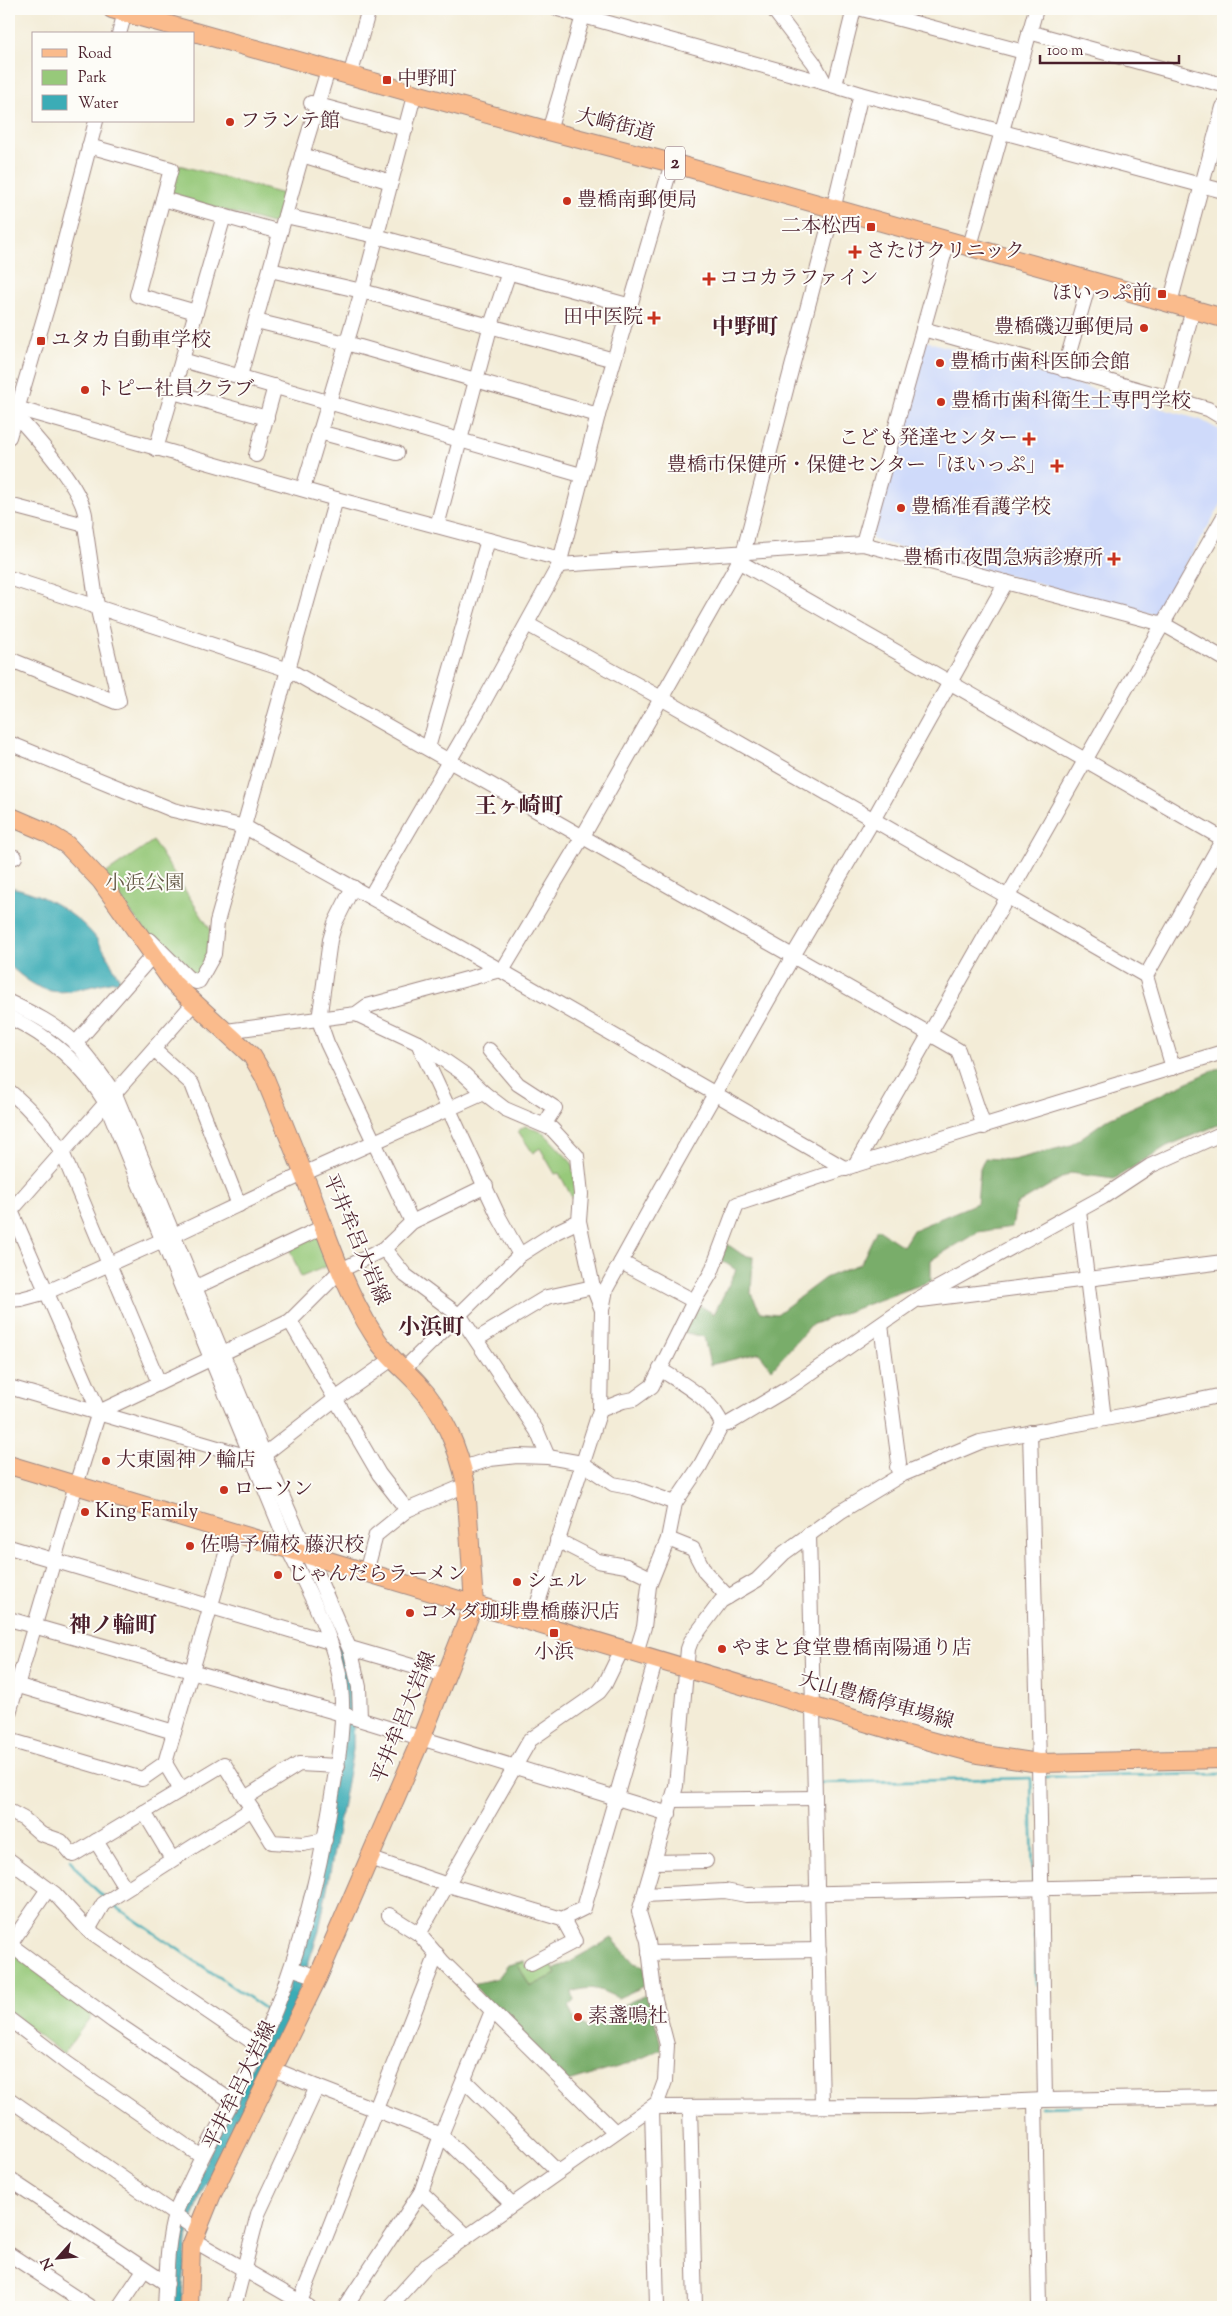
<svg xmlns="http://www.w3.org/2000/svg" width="1232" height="2316" font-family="'Sorts Mill Goudy','Noto Serif JP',serif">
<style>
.built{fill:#cfdafa}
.green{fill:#97c97a;stroke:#707452}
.forest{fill:#79ad6a;stroke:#62664a}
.water{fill:#3bacb6;stroke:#426670}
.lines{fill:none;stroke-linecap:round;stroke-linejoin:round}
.stream{stroke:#3bacb6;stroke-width:2.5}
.minor-casing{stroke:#9e8681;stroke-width:16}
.major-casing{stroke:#9e8681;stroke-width:20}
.minor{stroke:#fff;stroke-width:14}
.major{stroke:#fabb8c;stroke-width:18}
.poi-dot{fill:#c8321e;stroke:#fdfcf7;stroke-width:2}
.labels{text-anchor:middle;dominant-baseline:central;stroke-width:4;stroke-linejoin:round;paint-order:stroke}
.shield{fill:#fdfcf7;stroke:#806168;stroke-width:1}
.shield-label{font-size:19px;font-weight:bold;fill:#4a1f2b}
.poi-label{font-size:20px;fill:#4a1f2b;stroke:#fdfcf7;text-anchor:start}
.street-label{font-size:20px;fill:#4a1f2b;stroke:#fdfcf7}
.park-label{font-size:20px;fill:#655a47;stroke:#fdfcf7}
.quarter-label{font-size:22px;font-weight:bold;fill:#4a1f2b;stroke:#fdfcf7}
</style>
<rect width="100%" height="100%" fill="#fdfcf7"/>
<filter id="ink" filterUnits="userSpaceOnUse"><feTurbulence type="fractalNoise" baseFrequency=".02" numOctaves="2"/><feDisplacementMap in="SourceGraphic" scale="10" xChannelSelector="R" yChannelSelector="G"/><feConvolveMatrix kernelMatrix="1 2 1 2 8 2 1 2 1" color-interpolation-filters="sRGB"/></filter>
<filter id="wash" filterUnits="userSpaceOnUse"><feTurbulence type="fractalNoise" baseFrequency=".0096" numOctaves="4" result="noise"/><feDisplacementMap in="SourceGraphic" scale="20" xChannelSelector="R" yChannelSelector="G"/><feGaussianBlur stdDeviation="1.12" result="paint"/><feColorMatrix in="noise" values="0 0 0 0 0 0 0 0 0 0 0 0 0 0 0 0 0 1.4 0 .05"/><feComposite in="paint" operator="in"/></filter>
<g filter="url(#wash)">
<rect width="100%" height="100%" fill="#f3ecd7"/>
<path class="built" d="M926,341L1201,420L1223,432V501L1156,615L873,540L871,536Z"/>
<g class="green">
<path d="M179,165L283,194L276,222L271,223L173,196L171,192Z"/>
<path d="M153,841L214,935L198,979L155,943L102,876Z"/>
<path d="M525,1126L544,1133L572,1163L576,1191L575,1203L559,1173L555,1174L540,1148L533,1153L518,1131Z"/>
<path d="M317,1234L332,1264L301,1277L289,1248Z"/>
<path d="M15,1954L94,2012L63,2054L9,2012V1959Z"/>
<path d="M548,1959L556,1974L530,1987L518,1965L524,1961L528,1969Z"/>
</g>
<g class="forest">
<path d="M1223,1066V1123L1167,1146L1114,1179L1070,1173L1016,1205L1012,1227L978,1232L931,1260V1281L811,1325L772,1369L759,1353L710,1365L704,1337L683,1332L699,1305L714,1314L736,1270L721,1260L727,1244L743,1255L753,1257L751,1294L761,1312L777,1314L825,1278L861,1263L877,1229L903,1246L913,1230L977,1203L980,1169L985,1158L1013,1160L1071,1145L1109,1118Z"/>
<path d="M612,1938L634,1963L644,1966L647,1985L618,1998C598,1989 593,1985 572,1992L574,2001L568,2006L577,2026L584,2025L587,2029L620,2013L623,2005L648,1994L662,2049L628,2064L559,2085L473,1984L498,1978L508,1965L524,1961L518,1965L530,1987L556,1974L554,1970Z"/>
</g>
<g class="water">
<path d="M9,887C38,891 72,911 92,933C103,945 111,965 120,979L118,982L114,981C63,992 51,1004 9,965Z"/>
<path d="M325,1604L348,1662L354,1697V1715L353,1750L319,1931L292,2013L253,2095L202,2192L188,2232L181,2307H170L173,2251L182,2211L288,1990L346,1722L318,1607Z"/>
</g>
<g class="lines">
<g class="stream">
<path d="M1043,1777L1223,1774"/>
<path d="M1031,1778L1033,1884"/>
<path d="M819,1783L1030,1778"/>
<path d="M70,1860L86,1880L104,1897"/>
<path d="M1034,1892L1036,1984"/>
<path d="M112,1904L268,2011"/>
<path d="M1041,2107L1082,2106"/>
</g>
</g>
</g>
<g filter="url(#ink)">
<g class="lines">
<defs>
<g id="minor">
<path d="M558,9L825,83"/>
<path d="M773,9L814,63L825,83L861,94L1223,191"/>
<path d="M862,9L1024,52"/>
<path d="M1029,32L1223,85"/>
<path d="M119,34L126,9"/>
<path d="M350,76L369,9"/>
<path d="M835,85L854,9"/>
<path d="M311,103L406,129"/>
<path d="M549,131L583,16"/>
<path d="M89,146L171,169L137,295L196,312"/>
<path d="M302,155L391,182"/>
<path d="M163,199L280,232"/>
<path d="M285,216L376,236L631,306"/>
<path d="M970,246L1036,9"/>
<path d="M270,270L362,291L614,360"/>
<path d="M1170,303L1223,107"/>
<path d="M256,321L346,343L598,415"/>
<path d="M923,329L1208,409L1223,418"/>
<path d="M182,360L581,475"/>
<path d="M1064,370L1090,280"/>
<path d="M240,376L302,155L328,70"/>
<path d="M173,392L267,418"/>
<path d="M1169,399L1193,309"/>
<path d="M9,409L23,410L336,499L560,559"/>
<path d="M15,414C34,436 92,497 85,525"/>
<path d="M319,432L397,453"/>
<path d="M9,437L49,301L96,121"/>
<path d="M156,449L224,216"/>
<path d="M256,455L275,386"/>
<path d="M303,489L362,291L415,92"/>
<path d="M9,505L85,525L97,606L119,701L116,702L9,659"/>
<path d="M437,526L490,328L509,272"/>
<path d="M863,544L948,240"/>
<path d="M738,561L1223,839"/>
<path d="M559,565L863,544L1163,624L1223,658"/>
<path d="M9,578L289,670L958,1050L984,1127"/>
<path d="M527,624L661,698L1146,976"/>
<path d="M9,743L173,810L245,827L500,970L846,1169"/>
<path d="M428,748L488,540"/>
<path d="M9,857H15"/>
<path d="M353,887L335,923L330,940L319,1020L327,1043L412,1222"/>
<path d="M370,897L483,703L559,565L598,415L672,163"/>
<path d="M150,940L187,977L196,982L199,981L214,954L217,922L336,499"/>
<path d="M502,971L583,836L743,554L831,218L861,94"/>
<path d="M9,1002C32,1013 55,1024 74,1042C90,1057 102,1077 115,1094L266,1459L351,1652L359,1687L360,1719"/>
<path d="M356,1014L418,1043L499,1217L520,1255"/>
<path d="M9,1017C51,1037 82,1064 106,1103L285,1538L288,1549C308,1590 336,1641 341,1687C345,1724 338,1760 332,1795C318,1883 297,1965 260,2046C239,2093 211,2136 190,2182C185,2193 178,2204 175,2215C166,2244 167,2277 165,2307"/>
<path d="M226,1031L356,1014L367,1006L500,970"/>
<path d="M419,1043L464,1074L484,1093"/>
<path d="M75,1044L153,955"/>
<path d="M154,1050L192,1084L239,1205"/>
<path d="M489,1050L518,1084L555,1108L544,1125"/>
<path d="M1173,1068L1146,976L1223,839"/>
<path d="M9,1091C31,1109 47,1127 62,1152L159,1383"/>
<path d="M855,1165L1223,518"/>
<path d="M9,1206L99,1412L76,1485L9,1713"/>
<path d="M1079,1211L1104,1419"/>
<path d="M9,1213L193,1004"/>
<path d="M384,1249L405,1275L460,1316L537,1431L548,1457"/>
<path d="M621,1262L694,1301"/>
<path d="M196,1287L323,1227"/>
<path d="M9,1300L21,1299L47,1292L174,1235L303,1174L484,1093L505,1109L552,1129L577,1156L581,1194L579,1221L593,1287L602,1310L600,1410L532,1621"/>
<path d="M921,1300L1223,1262"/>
<path d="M602,1310L606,1289L661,1189L793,956L873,820L1006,582"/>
<path d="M290,1321L379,1474L407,1510"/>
<path d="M881,1325L899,1463L897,1467L901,1475"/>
<path d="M477,1339L547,1297L593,1287"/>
<path d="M404,1369L520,1255L556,1232L579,1221"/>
<path d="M9,1387L252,1458L265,1454L334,1400L392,1359"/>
<path d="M600,1410L623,1401L634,1399L652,1386L694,1301L711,1273L737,1204L855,1165L1223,1052"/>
<path d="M99,1412L290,1321L341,1270L384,1249L412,1222L486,1186"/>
<path d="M722,1425L728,1424L792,1386L916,1300L1103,1197L1150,1166L1223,1133"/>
<path d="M1030,1432L1039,1763L1045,2100"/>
<path d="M463,1468L490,1459L517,1456L548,1457L582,1463L613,1484L634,1488L675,1503"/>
<path d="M809,1534L822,2105"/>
<path d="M668,1539L693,1549L705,1572L728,1597"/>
<path d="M557,1540L598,1561L626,1566L651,1578"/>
<path d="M9,1547L330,1642"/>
<path d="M366,1572L376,1535L407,1510L466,1485"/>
<path d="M9,1619L342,1714L669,1814"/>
<path d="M350,1648L446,1676"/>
<path d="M636,1653L644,1627L649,1586L668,1539L675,1503L700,1466L722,1425C713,1399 682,1384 660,1369"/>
<path d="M9,1683L174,1732"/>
<path d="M9,1740L142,1779L165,1763L232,1533"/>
<path d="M165,1763L181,1790"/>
<path d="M245,1798L299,1764L338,1766"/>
<path d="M673,1800L815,1798"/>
<path d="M9,1811L24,1819L41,1834L61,1841L73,1855L224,1764L272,1842L303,1844L325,1840"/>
<path d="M144,1812L172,1859"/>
<path d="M96,1841L125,1888"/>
<path d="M369,1858L448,1885L562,1919L584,1908L656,1659"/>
<path d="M9,1860L55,1894L88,1930L260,2047"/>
<path d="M654,1862L706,1861"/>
<path d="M645,1895L725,1891L746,1895L1223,1884"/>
<path d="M389,1915L419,1934L443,1962L615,2132"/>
<path d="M88,1930L103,1904L252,1809"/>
<path d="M419,1934L530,1740L599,1692L605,1684L622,1649"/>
<path d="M9,1944L113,2021L233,2102"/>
<path d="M9,1946L48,1889"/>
<path d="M649,1953L819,1950"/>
<path d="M531,1964L575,1941L563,1919"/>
<path d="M291,1968L318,1977"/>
<path d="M9,2019L68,2064L202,2157"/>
<path d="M273,2069L317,2087"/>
<path d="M464,2080L558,2172"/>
<path d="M9,2099L197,2230"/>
<path d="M1035,2101L1039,2307"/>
<path d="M690,2107L695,2307"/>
<path d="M9,2179L167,2284"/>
<path d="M421,2192L467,2236"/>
<path d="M193,2240L309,2307"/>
<path d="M9,2254L90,2307"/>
<path d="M119,2307L144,2270"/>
<path d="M234,2307L258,2214L317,2087L441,2135L512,2204"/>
<path d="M298,2307L437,1954"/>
<path d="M345,2307L421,2192L441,2135L492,2011"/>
<path d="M389,2307L428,2264L657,2103L665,2081L667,2045L655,1999L648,1941L639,1912L676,1786L688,1649L691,1641L721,1601L757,1580L784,1553L840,1512L901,1475L980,1442L1132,1414L1223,1395"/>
<path d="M657,2307L652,2107L916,2106L1045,2100L1223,2097"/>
</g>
<g id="major">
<path d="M112,9L549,131L672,163L1223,318"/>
<path d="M9,816L46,832L67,845L101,881L174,984L252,1056L264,1076C280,1115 296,1154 311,1193C329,1241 346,1292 374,1335C385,1354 402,1367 417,1383C442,1409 459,1449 466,1485L474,1604L421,1739L318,1977L212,2194L191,2246L189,2307"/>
<path d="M9,1465L908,1735L978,1754L1039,1763L1223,1759"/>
</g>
</defs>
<use href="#minor" class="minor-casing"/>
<use href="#major" class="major-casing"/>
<use href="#minor" class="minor"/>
<use href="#major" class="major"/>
</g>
</g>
<g class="poi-dot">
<rect x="382" y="75" width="10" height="10" rx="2.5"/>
<circle cx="230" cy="122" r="5"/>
<circle cx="567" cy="201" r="5"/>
<rect x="866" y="222" width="10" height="10" rx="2.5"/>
<path d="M852.5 244.5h5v5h5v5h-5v5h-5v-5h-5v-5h5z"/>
<path d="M706.5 271.5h5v5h5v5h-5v5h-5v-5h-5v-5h5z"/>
<rect x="1157" y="289" width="10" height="10" rx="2.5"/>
<path d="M651.5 310.5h5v5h5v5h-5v5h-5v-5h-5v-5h5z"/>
<circle cx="1144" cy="328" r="5"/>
<rect x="36" y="336" width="10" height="10" rx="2.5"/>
<circle cx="940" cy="363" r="5"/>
<circle cx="85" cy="390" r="5"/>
<circle cx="941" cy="402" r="5"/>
<path d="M1026.5 431.5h5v5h5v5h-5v5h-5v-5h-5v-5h5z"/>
<path d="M1054.5 458.5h5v5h5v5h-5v5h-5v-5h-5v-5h5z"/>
<circle cx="901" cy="508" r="5"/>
<path d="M1111.5 551.5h5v5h5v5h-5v5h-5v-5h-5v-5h5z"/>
<circle cx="106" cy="1461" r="5"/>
<circle cx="224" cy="1490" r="5"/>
<circle cx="85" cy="1512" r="5"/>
<circle cx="190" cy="1546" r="5"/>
<circle cx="278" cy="1575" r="5"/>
<circle cx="517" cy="1582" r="5"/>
<circle cx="410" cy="1613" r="5"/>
<rect x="549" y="1628" width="10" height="10" rx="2.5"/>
<circle cx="722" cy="1649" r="5"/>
<circle cx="578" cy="2017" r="5"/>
</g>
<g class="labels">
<rect class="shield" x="665" y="146.5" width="20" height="33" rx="4"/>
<g class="shield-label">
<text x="675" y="163">2</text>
</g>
<g class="poi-label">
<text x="397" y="80">中野町</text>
<text x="240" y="122">フランテ館</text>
<text x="577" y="201">豊橋南郵便局</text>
<text x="861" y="227" text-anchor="end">二本松西</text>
<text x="866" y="252">さたけクリニック</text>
<text x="719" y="279">ココカラファイン</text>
<text x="1152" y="294" text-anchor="end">ほいっぷ前</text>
<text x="643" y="318" text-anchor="end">田中医院</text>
<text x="1134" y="328" text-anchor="end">豊橋磯辺郵便局</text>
<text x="51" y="341">ユタカ自動車学校</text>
<text x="950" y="363">豊橋市歯科医師会館</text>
<text x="95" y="390">トピー社員クラブ</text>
<text x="951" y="402">豊橋市歯科衛生士専門学校</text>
<text x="1018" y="439" text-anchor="end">こども発達センター</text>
<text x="1046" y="466" text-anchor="end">豊橋市保健所・保健センター「ほいっぷ」</text>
<text x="911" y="508">豊橋准看護学校</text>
<text x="1103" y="559" text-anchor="end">豊橋市夜間急病診療所</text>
<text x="116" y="1461">大東園神ノ輪店</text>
<text x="234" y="1490">ローソン</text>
<text x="95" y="1512">King Family</text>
<text x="200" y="1546">佐鳴予備校 藤沢校</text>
<text x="288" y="1575">じゃんだらラーメン</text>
<text x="527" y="1582">シェル</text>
<text x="420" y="1613">コメダ珈琲豊橋藤沢店</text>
<text x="732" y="1649">やまと食堂豊橋南陽通り店</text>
<text x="554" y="1653" text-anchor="middle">小浜</text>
<text x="588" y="2017">素盞鳴社</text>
</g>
<g class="street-label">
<text transform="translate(615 126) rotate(14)">大崎街道</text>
<text transform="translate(355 1240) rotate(67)">平井牟呂大岩線</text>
<text transform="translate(876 1702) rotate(16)">大山豊橋停車場線</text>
<text transform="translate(405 1718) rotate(-68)">平井牟呂大岩線</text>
<text transform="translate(241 2086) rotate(-64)">平井牟呂大岩線</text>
</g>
<g class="park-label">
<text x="145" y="884">小浜公園</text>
</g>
<g class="quarter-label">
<text x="745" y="329">中野町</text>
<text x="519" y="808">王ヶ崎町</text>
<text x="431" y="1329">小浜町</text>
<text x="113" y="1627">神ノ輪町</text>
</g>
</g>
<rect width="1232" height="2316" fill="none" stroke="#fdfcf7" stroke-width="30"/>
<rect x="32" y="32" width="162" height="90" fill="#fdfcf7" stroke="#b5a4a5"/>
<rect x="42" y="49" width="25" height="8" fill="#fabb8c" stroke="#b5a4a5"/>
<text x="78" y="58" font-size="15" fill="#4a1f2b">Road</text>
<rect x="42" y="70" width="25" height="15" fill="#97c97a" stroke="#b5a4a5"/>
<text x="78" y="82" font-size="15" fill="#4a1f2b">Park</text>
<rect x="42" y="95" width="25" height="15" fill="#3bacb6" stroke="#b5a4a5"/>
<text x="78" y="108" font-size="15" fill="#4a1f2b">Water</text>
<g transform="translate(58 2258) rotate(243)" stroke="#fdfcf7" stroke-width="4" paint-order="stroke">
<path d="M0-4L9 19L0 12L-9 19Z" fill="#4a1f2b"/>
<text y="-8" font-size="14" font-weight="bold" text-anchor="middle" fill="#4a1f2b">N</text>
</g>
<path d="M1040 55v8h139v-8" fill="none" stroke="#4a1f2b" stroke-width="2.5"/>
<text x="1047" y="55" font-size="15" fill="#4a1f2b" stroke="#fdfcf7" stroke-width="4" paint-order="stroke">100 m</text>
</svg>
